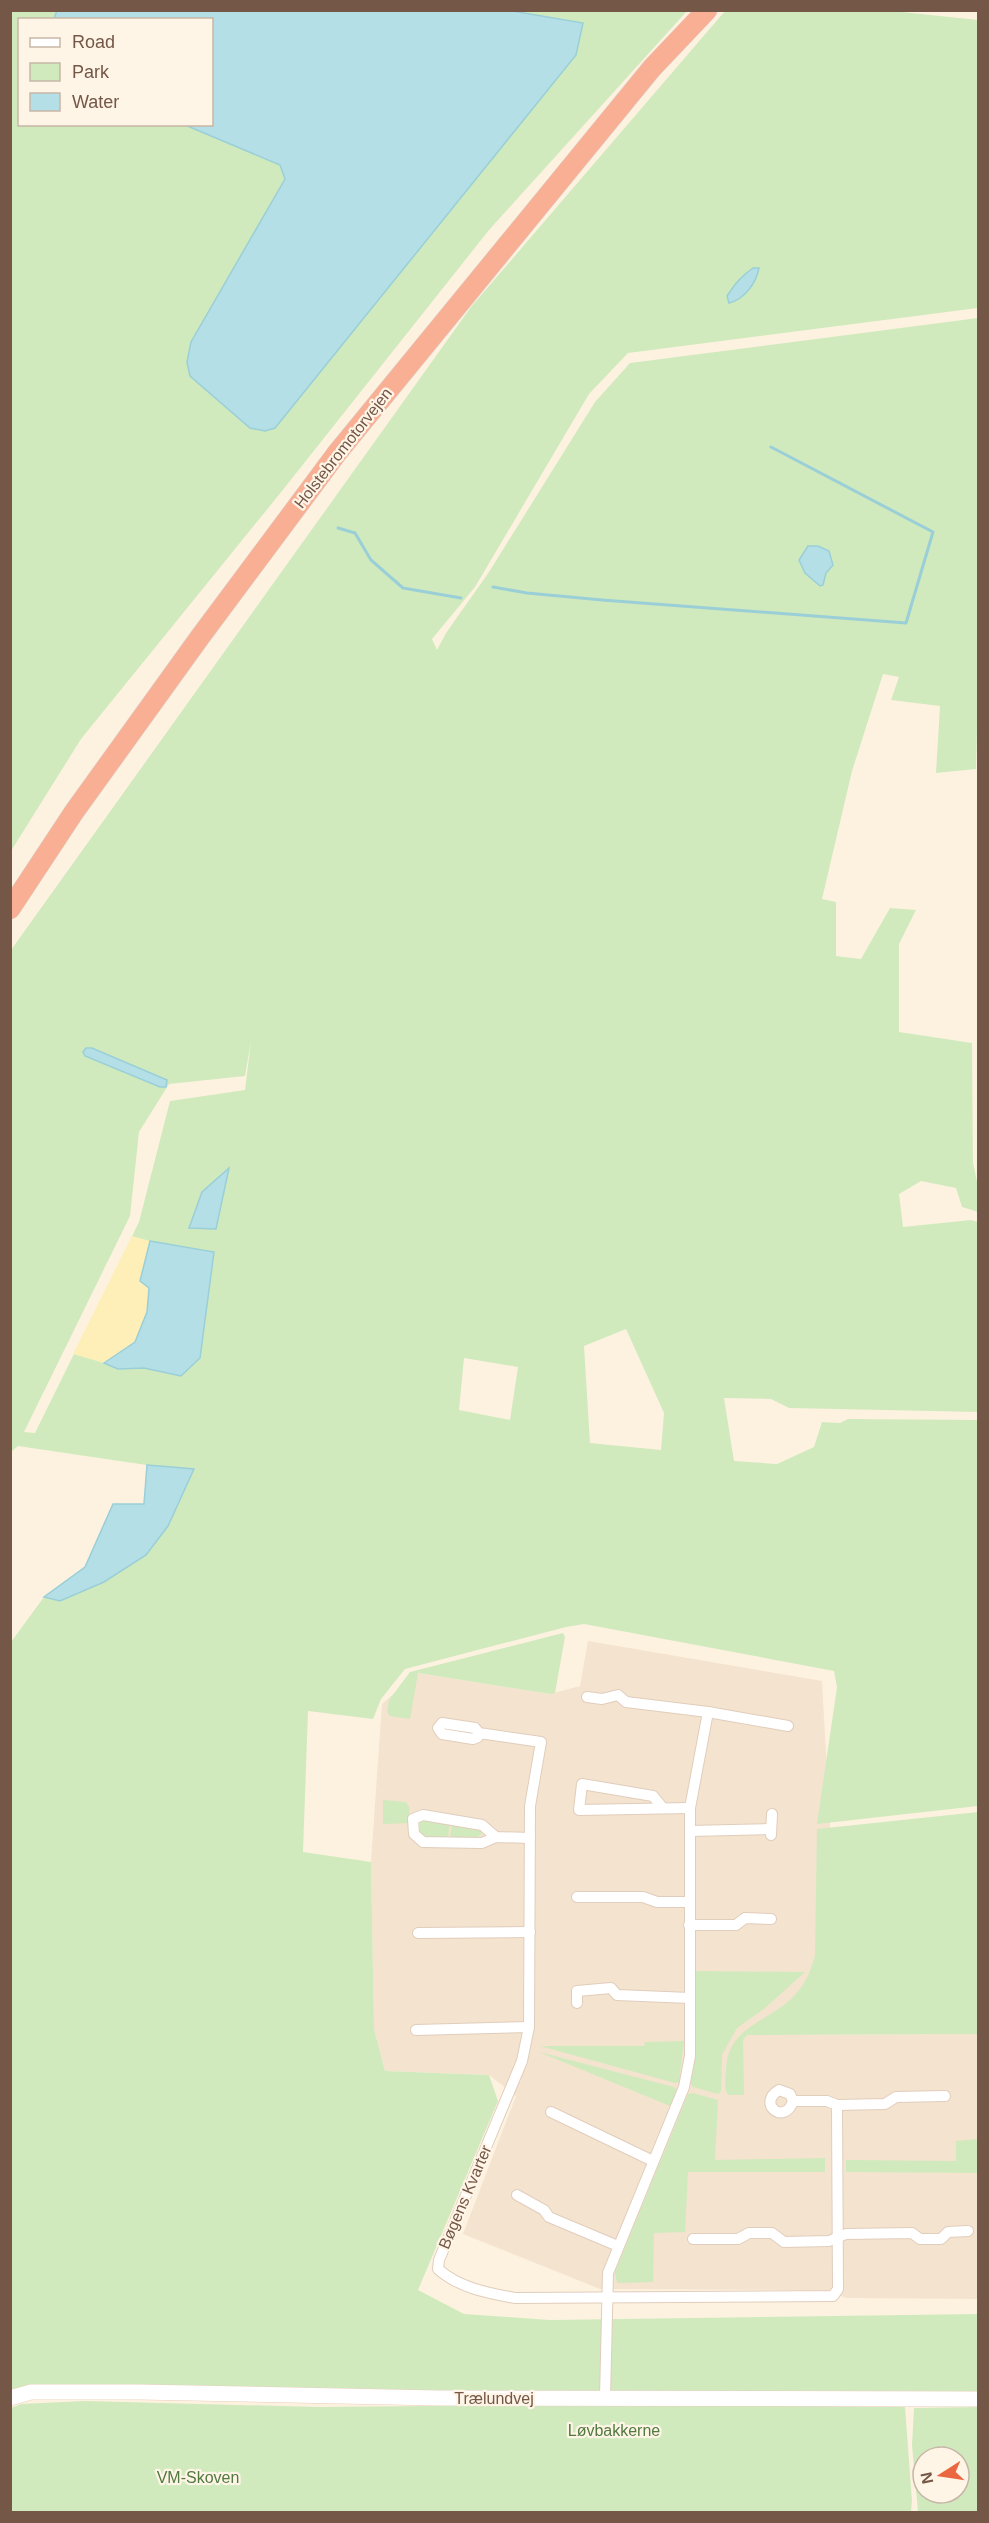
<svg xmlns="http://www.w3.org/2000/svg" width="989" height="2523" font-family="Helvetica,sans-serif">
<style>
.residential{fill:#f4e3ce}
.green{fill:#d0eabe;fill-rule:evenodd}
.sand{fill:#feefb9}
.water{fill:#b4dfe6;stroke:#9acfd8;stroke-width:1.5}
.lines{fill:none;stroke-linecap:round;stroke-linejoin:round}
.stream{stroke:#9acfd8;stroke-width:3}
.street-casing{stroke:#e1cdbc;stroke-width:12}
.secondary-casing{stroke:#e8d0bb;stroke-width:16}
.highway-casing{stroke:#dbd3cf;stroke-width:21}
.street{stroke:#fff;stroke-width:10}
.secondary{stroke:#fff;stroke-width:15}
.highway{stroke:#f9af94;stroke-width:20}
.labels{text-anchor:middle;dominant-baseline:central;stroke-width:4.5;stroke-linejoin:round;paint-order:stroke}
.street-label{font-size:16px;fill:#745747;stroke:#fff5e7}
.park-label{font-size:16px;fill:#507a3f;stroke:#fff5e7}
</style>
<rect width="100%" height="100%" fill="#fdf2e0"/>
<path class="residential" d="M588,1641L822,1681L837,1952L810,1975L774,2035L978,2034V2299L847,2298L819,2290L600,2289L463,2234L516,2096L489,2075L385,2071L374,2029L371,1862L382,1704L417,1673L550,1694L580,1686Z"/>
<g class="green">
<path d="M883,10L978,20V308L628,353L589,394L475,587L432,639L437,650L446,633L489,572L595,402L630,363L978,318V693L976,769L936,773L940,706L891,700L899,677L883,674L852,771L822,899L836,902V956L861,959L890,908L916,910L899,944V1032L972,1043L973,1163L978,1186V1212L962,1207L956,1188L921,1181L899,1194L903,1227L971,1220L978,1222V1412L789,1408L771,1399L724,1398L734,1461L777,1464L814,1447L822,1422L840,1423L848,1419L978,1420V1806L817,1824L837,1687L834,1671L584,1624L566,1627L405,1669L381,1699L373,1719L308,1711L303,1852L371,1862L374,2029L385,2071L489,2075L498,2101L418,2290L464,2314L550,2320L978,2314V2392L660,2394L31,2384L11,2391V1642L44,1597L60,1601L194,1470L160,1467L18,1446L11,1452V950L471,307L725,11ZM251,1041L245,1090L170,1101L139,1222L35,1433L24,1432L130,1216L139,1132L169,1084L245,1076ZM626,1329L664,1413L661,1450L590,1443L584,1346ZM464,1358L518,1367L510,1420L459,1410Z"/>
<path d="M11,11H57L54,19L20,20V124L185,125L280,165L285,179L191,342L187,362L190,376L250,428L265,431L275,428L388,286L582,23L507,11H687L489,230L282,491L81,739L11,851Z"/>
<path d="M563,1633L565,1637L555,1693L550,1694L418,1673L410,1719L390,1716L387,1712L389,1700L410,1672Z"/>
<path d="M383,1800L406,1802L409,1807L410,1823L383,1824Z"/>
<path d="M978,1812V2034L747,2035L743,2040L744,2095H728C724,2089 725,2080 726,2072C726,2028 764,2024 791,1999C804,1987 811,1972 815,1955L817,1829Z"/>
<path d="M424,1818L450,1823L448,1837H424L420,1833V1822Z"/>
<path d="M452,1823L481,1830V1835L477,1837H450Z"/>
<path d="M695,1971L805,1972L765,2008L737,2028L722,2055L721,2091L718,2094L693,2087L691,2084L695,2058Z"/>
<path d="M684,2041L679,2082L675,2083L540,2046H644L645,2042Z"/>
<path d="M539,2052L674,2087L677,2090L670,2106Z"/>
<path d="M693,2093L718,2100L715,2160L825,2158V2172H688L685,2232L654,2233L653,2282L617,2283L615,2272L688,2094Z"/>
<path d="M978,2139V2173L846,2172V2160L956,2161V2141Z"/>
<path d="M85,2401L318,2407L638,2404L905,2407L912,2501L911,2512H11V2408L21,2404Z"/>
<path d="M978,2407V2512H918L912,2445L914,2408ZM923,2457H959V2493H923Z"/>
</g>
<path class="sand" d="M132,1236L150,1241L140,1281L149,1288L147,1312L135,1342L104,1363L73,1354Z"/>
<g class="water">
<path d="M57,10H507L583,23L576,55L275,428L265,431L250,428L190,376L187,362L191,342L285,179L280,165L185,125L212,124V20L54,19Z"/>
<path d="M753,268H759C756,283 745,299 729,303L727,296C735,284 741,276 753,268Z"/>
<path d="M808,546H818L829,551L833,565L826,573L823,585L820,586L805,573L799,560Z"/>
<path d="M86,1048H92L167,1080L166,1087H160L85,1056L83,1052Z"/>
<path d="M229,1168L216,1229L189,1228L202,1192Z"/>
<path d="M150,1241L214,1252L200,1358L181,1376L144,1368L118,1369L104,1363L135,1342L147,1312L149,1288L140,1281Z"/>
<path d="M147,1465L194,1469L168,1526L146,1555L104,1582L60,1601L44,1597L85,1567L113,1504H144Z"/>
</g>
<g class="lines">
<g class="stream">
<path d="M338,528L355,533L371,560L403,588L461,598"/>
<path d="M493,587L527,593L602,600L906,623L933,532L771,447"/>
</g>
<defs>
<g id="street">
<path d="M587,1697L602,1699L618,1695L626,1702L708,1712L690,1808V2056L684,2087L608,2273L605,2398"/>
<path d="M708,1712L788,1726"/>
<path d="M479,1733L478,1737L473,1739L442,1734L438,1728L442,1723L475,1728L479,1733L541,1742L530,1806L529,2027L522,2061L439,2260L438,2269C459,2288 488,2293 515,2298L833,2296L838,2289L837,2105"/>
<path d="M662,1807L653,1796L582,1784L579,1810L690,1808"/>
<path d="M690,1831L771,1829"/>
<path d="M771,1835L772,1814"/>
<path d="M496,1837L482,1825L423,1815L413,1819L414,1834L423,1842L482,1843L496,1837L530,1838"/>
<path d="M577,1897H643L657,1902H690"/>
<path d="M689,1925H736L745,1918L771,1919"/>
<path d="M418,1933L530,1932"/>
<path d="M577,2003V1991L611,1988L617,1995L690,1998"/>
<path d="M416,2030L529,2027"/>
<path d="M793,2101C785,2126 756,2104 779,2090L790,2094L793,2101H827L837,2105L885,2104L896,2097L945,2096"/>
<path d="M551,2112L653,2161"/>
<path d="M517,2195L544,2210L549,2217L618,2246"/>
<path d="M693,2239H738L749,2233H772L784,2242L829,2241L846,2234L912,2233L920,2239H941L948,2232L968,2231"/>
</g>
<path id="secondary" d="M10,2398L31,2392H139L438,2398L978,2399"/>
<path id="highway" d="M10,909L74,812L200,637L337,453L652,68L707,10"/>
</defs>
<use href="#street" class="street-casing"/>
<use href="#secondary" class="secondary-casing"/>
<use href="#highway" class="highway-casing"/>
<use href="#street" class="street"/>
<use href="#secondary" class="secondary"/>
<use href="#highway" class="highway"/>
</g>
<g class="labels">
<g class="street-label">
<text transform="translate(343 448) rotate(-52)">Holstebromotorvejen</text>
<text transform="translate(465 2197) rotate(-67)">Bøgens Kvarter</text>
<text x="494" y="2398">Trælundvej</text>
</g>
<g class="park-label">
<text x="614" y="2430">Løvbakkerne</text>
<text x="198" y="2477">VM-Skoven</text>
</g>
</g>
<rect width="989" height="2523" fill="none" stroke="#745747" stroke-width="24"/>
<rect x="18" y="18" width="195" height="108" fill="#fff5e7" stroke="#c7b6a7" stroke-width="1.5"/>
<rect x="30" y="38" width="30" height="9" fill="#ffffff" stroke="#c7b6a7" stroke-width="1.5"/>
<text x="72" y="48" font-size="18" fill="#745747">Road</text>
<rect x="30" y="63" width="30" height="18" fill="#d0eabe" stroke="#c7b6a7" stroke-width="1.5"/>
<text x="72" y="78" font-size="18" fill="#745747">Park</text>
<rect x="30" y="93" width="30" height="18" fill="#b4dfe6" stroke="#c7b6a7" stroke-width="1.5"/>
<text x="72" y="108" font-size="18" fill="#745747">Water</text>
<g transform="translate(941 2475) rotate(258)"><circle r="28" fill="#fff5e7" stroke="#c7b6a7" stroke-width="1.5"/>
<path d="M0-4.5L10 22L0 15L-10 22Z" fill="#eb6741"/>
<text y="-9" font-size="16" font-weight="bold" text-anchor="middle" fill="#745747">N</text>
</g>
</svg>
